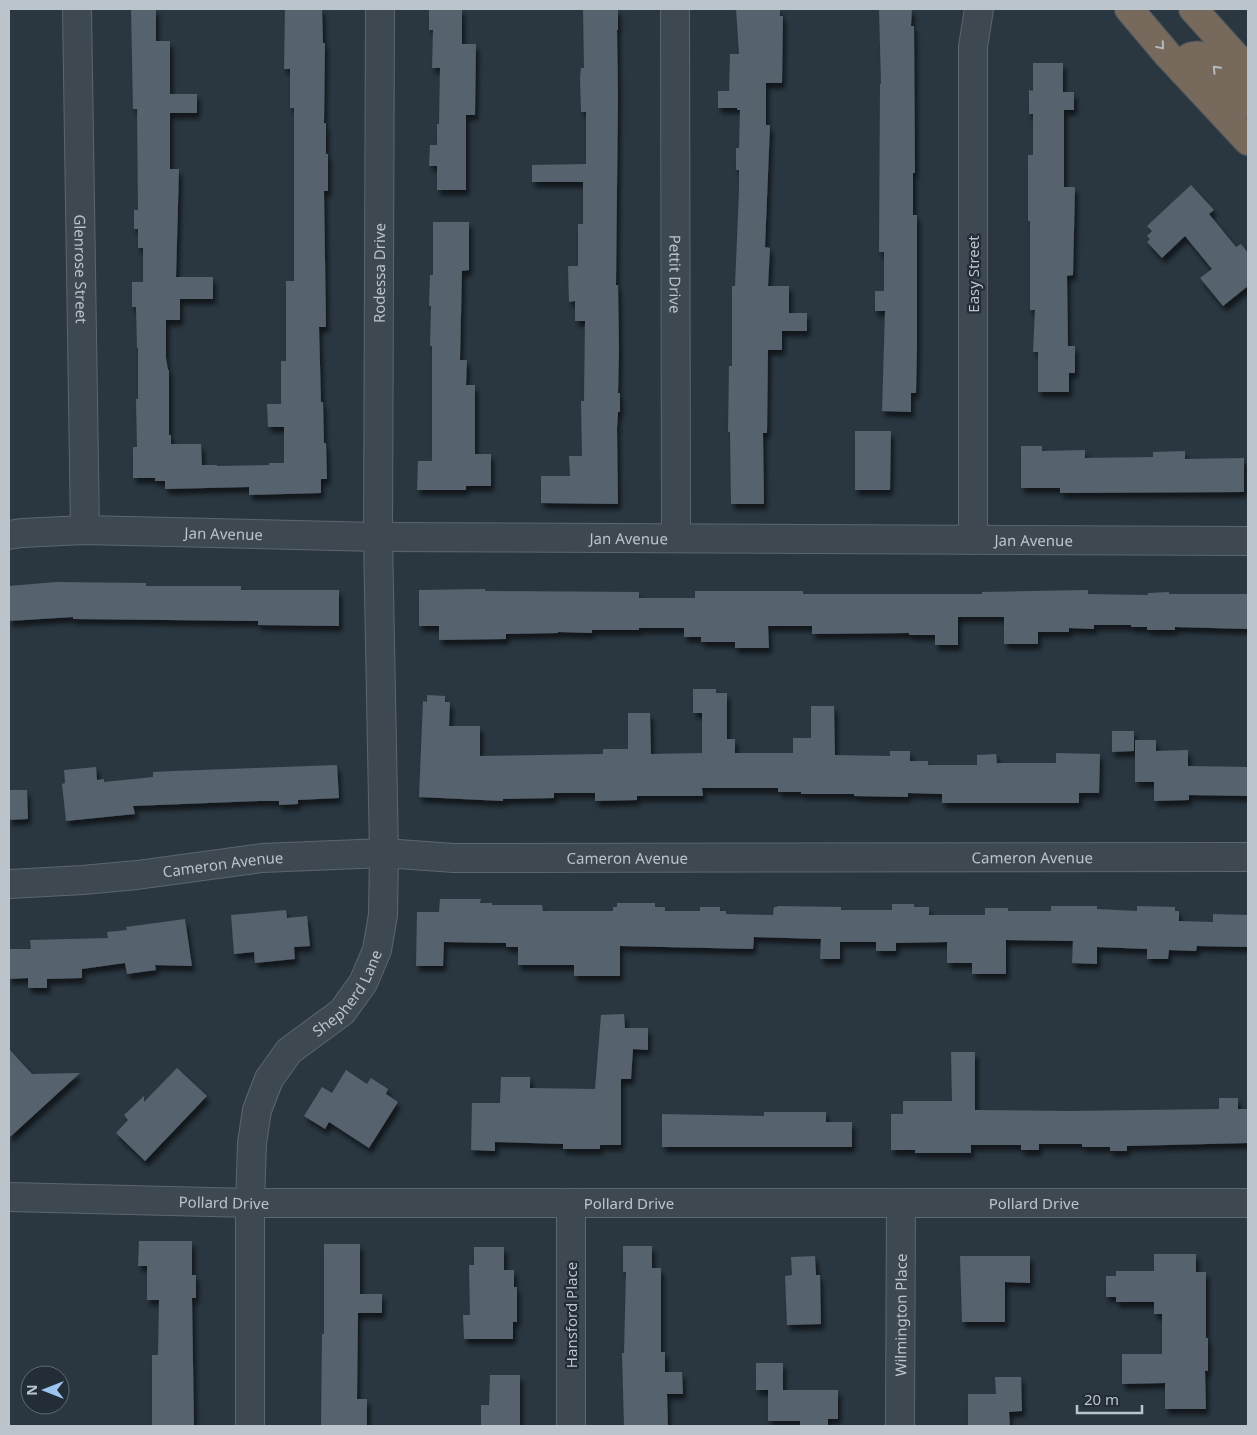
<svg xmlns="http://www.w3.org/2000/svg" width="1257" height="1435" font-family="'Noto Sans',sans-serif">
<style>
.building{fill:#56626e;filter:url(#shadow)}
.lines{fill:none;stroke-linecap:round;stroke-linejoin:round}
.minor-casing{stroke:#5c666f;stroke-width:30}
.highway-casing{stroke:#49535c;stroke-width:30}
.minor{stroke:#3e4851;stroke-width:28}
.highway{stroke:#77695c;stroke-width:28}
.oneway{stroke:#b4bac0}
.labels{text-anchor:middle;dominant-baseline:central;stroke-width:4.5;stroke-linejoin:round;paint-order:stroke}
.street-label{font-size:15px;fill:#bbc3cb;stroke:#232d37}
</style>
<defs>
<filter id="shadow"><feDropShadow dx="3" dy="5.5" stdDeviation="2.5" flood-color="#0009"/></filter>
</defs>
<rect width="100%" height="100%" fill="#2a3741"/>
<g class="building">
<path d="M131,9H156V41H170V94H197V113H170V169H179L176,277H213V299H180V320H166V358L168,370H169V435H171V444H201L202,465H217V466L269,465V463H284V427H268L267,404H281V361H286V281H294V108H290V69H284L285,9H322L323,43H325L324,123H326V154H328V191H324L326,327H319L321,402H323L324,443H326L327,479H321V493L249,495V487L165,489V481H155V478H133V447H137L136,399H138V348H137L136,307H132V282H143V248H138V229H134V210H138L137,109H133Z"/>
<path d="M429,9H462V44H476L475,115H466V190H437V166H429L430,145H437V124H439L440,68H432L433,30H429Z"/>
<path d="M583,9H618V30H617L618,95L616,285H618L619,350L618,393H620V412H618L617,429L618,504L541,503V476H570L569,456H582L581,401H584L585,321H575V301L569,302L568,266H578V224H583V182H532V165L586,164V112H581L580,78L581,68H584Z"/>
<path d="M736,9H780V16H783L782,83H766V125H770L765,247L770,248L768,286H789V313H807V331H782V350H768L767,433H763L764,504H731L730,432H728L729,366H732V286H735L739,191V170H736V148H739L740,110H737V108H718V91H729L730,54H739Z"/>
<path d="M879,9H912L911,26H914L915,173H913V215H917V346L916,393H911V412L882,411L885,311H875V291H884V252H879L880,84L881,83Z"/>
<path d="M1033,63H1063V92H1074V110H1064V187H1075L1073,275L1067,276L1068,346H1075V373H1069V392H1038V352H1033L1035,310H1030V221H1028V155H1033V114H1029V90L1033,91Z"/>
<path d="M1191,185L1214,210L1209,214L1236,247L1241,244L1248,253V286L1223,306L1200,278L1212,269L1185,236L1162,258L1147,242L1150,239L1147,236L1152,231L1147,226Z"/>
<path d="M433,222H469V270L462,271L460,360H467L466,385H475V454H491V486H466V490H417L418,461H432V346H430L431,306H429L430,275H433Z"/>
<path d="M855,431H891L890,490H855Z"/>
<path d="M1021,446H1042V451L1085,450V458L1153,457V452L1185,451V459L1244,458V492L1060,493V488H1021Z"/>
<path d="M56,582L146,583V586H241V590H339V626L258,625V621L73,619V617L9,621V586Z"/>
<path d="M485,589V591L639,592V598H695V591H803V594H982V592L1088,590V594L1148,595V593L1169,592V594H1248V629L1175,627V630H1147V627H1131V625H1094V629L1069,628V632H1038V644H1004V617H958V645H935V635H909V633L812,634V626H768L769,648H735V642H701V637H684V628H639V630H592V633L558,632V633L506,634V639L439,640V626H419V590Z"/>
<path d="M693,689H716V693H727V739H735V753H793V738H811V706H834L835,755L890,756V751H910V761H928V765H977V755L996,754L997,763H1056V753L1100,754L1099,793H1079V803H942V794L908,793V797L854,796V794H801V792H778V788H702L703,796H637V800L595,801V793H554V798L503,799V801L419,797L423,701L427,702V695L445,696V702H450L449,726H480V756L603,754V749H628V713H650L651,754L702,753V713H693Z"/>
<path d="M1112,731H1134V751L1112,752Z"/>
<path d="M1135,740H1156V751L1188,750V766L1248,767V796L1189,795V800L1154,801V782H1135Z"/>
<path d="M337,765L339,798L298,800V804L279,805V801H259L133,806L135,814L66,821L62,784L65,783L64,770L96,767L97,780L104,779V782L153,777V772L173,771Z"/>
<path d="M9,790H27L28,819L9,820Z"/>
<path d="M440,899H481L480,903H492V905H542L543,911H613V907H617V903H655V907H665V911H700V907H720V911H726V914L773,915L774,907H777V906L841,907V910H892V904H914V907H929V915H985V908H1008V911H1051V906H1097V909L1137,911V906L1175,907V911H1179V921L1213,922V914L1248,915V947L1197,946L1196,951L1169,950L1168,959H1147V949L1097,947V964L1072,963L1073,941L1006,940V974H972V963H947V942L896,943V951H876V942H840V959H820L821,939L754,937L753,949L620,946V976H574V965H518V947H506V943L444,942L443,966H416L417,912H439Z"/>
<path d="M286,910L287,918L307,916L310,946L294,947L295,959L255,963L254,952L234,954L231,915Z"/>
<path d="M185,919L192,966L155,965L156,970L127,974L125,963L82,969V978L47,979V988H28V978L9,979V949H31L30,940L108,938L107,932L127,930L126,927Z"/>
<path d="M624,1014L625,1028H648V1050L633,1049L631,1079H621V1145H600V1149H563V1144L495,1142V1151L471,1150L472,1103H500L501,1077H530V1088L595,1089L601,1015Z"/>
<path d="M9,1049L32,1074L80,1073L9,1138Z"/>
<path d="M951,1052H975V1110L1068,1111L1219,1109V1098H1238V1109H1248V1143L1127,1146V1151H1110V1147H1082V1144H1039V1150H1021V1145H971V1153H915V1150H891V1114H903V1101H952Z"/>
<path d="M177,1068L207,1096L145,1161L116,1133L128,1120L124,1115L144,1096V1102Z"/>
<path d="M346,1070L367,1084L371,1078L388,1089L386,1094L398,1102L369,1148L329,1122L325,1129L304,1116L322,1087L332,1093Z"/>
<path d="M764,1112H826V1122H852V1147H662V1114L764,1116Z"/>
<path d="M139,1241H192V1275H196V1298H192L194,1426H152V1355H158L159,1300H147V1266H138Z"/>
<path d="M324,1244H360V1294H382V1313H358L357,1399H367V1426H321L322,1334H324Z"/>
<path d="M623,1246H652V1268H661V1352H665V1372H682L683,1394H667L668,1426H624L622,1353H624L626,1272H623Z"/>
<path d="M474,1247H504V1270H514V1287H517V1322H513V1339H464L463,1315H470L469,1265H474Z"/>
<path d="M1154,1254H1196V1272H1206V1338H1208V1371H1205L1206,1409H1165V1383L1122,1384V1354H1162V1314H1154V1302H1116V1297H1106V1276H1116V1271H1154Z"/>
<path d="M815,1256L816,1275H820L821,1324L787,1325L785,1276L792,1275L791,1257Z"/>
<path d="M960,1256H1030V1283L1005,1282V1322H962Z"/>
<rect x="756" y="1363" width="27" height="27"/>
<path d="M490,1375H520V1426H481V1405H489Z"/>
<path d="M995,1377H1021L1022,1411L1009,1412L1010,1426H968V1394H996Z"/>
<path d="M768,1390H838V1419H828V1426H800V1421H768Z"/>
</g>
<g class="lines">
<defs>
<g id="minor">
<path id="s1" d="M77,9L85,530"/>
<path id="s2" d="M675,9L676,538"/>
<path id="s3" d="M9,535L21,533L85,530L378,537L1248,541"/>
<path d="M973,540V47L979,9"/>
<path id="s4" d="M9,884L83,880L137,875L262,858L384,853L454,858L1248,857"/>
<path id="s5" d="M9,1197L250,1203H1248"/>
<path id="s6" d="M250,1426V1203L252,1143L257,1110L269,1079L289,1051L342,1012L363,983L377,950L383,915L384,853L378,537L380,9"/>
<path d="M571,1426V1203"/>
<path id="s7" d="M900,1426L901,1203"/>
</g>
<g id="highway">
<path d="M1129,9L1167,54L1248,141"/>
<path d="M1193,9L1248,70"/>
<path d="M1182,70C1185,59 1190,54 1202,56L1248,104"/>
</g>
</defs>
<use href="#minor" class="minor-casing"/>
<use href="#highway" class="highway-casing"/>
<use href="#minor" class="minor"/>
<use href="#highway" class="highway"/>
</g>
<defs><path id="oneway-chevron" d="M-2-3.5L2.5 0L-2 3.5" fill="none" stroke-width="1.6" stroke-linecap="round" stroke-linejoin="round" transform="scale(1.25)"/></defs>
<g class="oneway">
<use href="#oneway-chevron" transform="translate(1161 46) rotate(50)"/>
<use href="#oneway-chevron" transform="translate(1216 69) rotate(-133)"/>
</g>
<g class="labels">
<g class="street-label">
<text stroke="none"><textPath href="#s1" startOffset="260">Glenrose Street</textPath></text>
<text stroke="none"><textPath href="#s6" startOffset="1199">Rodessa Drive</textPath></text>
<text stroke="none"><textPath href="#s2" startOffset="265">Pettit Drive</textPath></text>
<text transform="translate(973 274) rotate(-90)">Easy Street</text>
<text stroke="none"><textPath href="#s3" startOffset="215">Jan Avenue</textPath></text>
<text stroke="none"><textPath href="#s3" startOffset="620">Jan Avenue</textPath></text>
<text stroke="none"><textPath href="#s3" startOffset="1025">Jan Avenue</textPath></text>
<text stroke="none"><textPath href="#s4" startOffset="1025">Cameron Avenue</textPath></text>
<text stroke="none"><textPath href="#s4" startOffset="620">Cameron Avenue</textPath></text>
<text stroke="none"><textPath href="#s4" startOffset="215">Cameron Avenue</textPath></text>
<text stroke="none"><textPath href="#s6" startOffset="468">Shepherd Lane</textPath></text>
<text stroke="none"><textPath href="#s5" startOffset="215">Pollard Drive</textPath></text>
<text stroke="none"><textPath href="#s5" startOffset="620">Pollard Drive</textPath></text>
<text stroke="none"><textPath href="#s5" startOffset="1025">Pollard Drive</textPath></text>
<text transform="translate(571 1315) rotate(-90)">Hansford Place</text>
<text stroke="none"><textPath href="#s7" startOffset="111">Wilmington Place</textPath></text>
</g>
</g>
<rect width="1257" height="1435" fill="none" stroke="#bbc3cb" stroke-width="20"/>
<g transform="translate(45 1390) rotate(270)"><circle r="24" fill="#232d37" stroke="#606972"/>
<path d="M0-4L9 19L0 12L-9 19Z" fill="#9cc6ef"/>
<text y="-8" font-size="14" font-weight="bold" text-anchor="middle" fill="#bbc3cb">N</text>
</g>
<path d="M1077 1405v8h65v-8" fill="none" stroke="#bbc3cb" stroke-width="2.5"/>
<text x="1084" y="1405" font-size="15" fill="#bbc3cb" stroke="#232d37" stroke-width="4" paint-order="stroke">20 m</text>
</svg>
